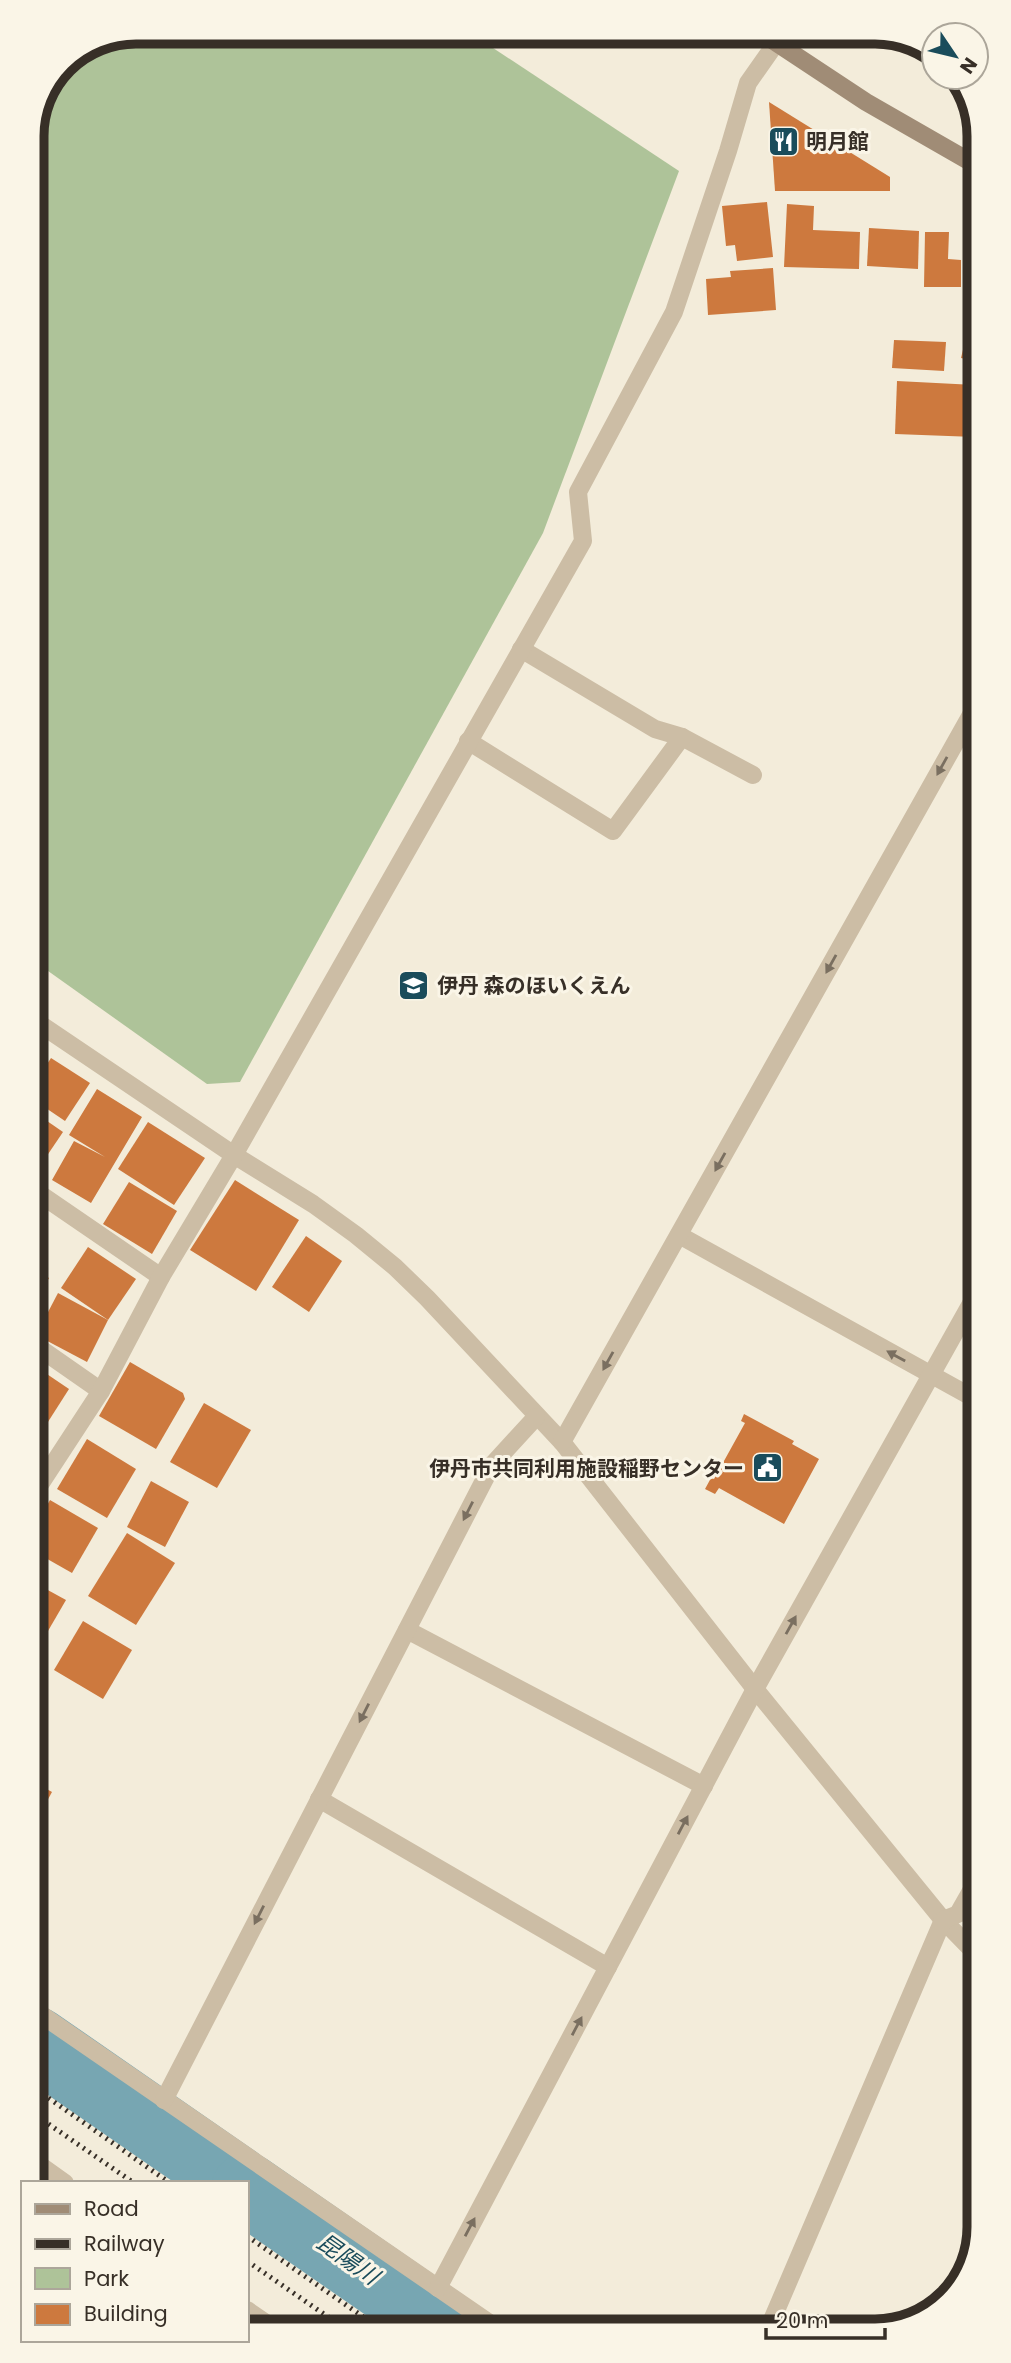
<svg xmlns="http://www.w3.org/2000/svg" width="1011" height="2363" font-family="Poppins,'Noto Sans JP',sans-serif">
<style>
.green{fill:#aec399}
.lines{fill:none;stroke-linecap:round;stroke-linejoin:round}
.river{stroke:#77a6b2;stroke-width:72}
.building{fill:#cd793e}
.lane{stroke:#ccbda5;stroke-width:18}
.street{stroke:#ccbda5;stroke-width:18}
.secondary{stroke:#a08c76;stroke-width:18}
.rail{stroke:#372f27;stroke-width:5;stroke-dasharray:2 5;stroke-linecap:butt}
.oneway{fill:#7a6f60}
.labels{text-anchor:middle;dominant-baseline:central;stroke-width:6;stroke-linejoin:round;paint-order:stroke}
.poi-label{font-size:21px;font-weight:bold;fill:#372f27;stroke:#faf5e7;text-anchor:start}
.water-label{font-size:23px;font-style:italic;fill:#1a4c5b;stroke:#faf5e7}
.rim{fill:none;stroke:#372f27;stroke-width:9}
</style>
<rect width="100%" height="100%" fill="#f3ecda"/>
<path class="green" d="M136,32H469L679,171L543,533L240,1082L207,1084L34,961L32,130L62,62Z"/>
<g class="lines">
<g class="river">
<path d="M36,2043L238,2183"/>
<path d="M247,2189L449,2329"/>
</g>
</g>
<g class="building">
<path d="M769,102L890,177V191H775Z"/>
<path d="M767,202L773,257L737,261L735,245L726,246L722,206Z"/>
<path d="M787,204L814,206L813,230L860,232L859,269L784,267Z"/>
<path d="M869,228L919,231L918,269L867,266Z"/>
<path d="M925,232H949L948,259L961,260V287H924Z"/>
<path d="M968,235H974L975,279H969Z"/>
<path d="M773,268L776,310L708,315L706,279L731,277L730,271Z"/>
<path d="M974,304H975V361L961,358Z"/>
<path d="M894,340L946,342L944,371L892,368Z"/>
<path d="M897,381L975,385V437L895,434Z"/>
<path d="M34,1042L40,1046L34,1057Z"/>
<path d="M51,1058L90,1083L65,1121L34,1100V1084Z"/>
<path d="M97,1089L142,1117L91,1203L52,1180L74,1141L105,1157L69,1135Z"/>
<path d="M34,1112L63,1132L38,1169L34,1166Z"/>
<path d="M148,1122L205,1158L174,1205L118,1169Z"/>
<path d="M235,1180L299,1220L256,1291L190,1250Z"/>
<path d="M129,1182L177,1211L152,1254L103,1224Z"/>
<path d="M306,1236L342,1261L309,1312L272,1287Z"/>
<path d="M88,1247L136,1279L108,1320L61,1288Z"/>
<path d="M34,1270L49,1278L35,1302V1301Z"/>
<path d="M58,1293L108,1320L87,1362L36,1335Z"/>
<path d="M130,1362L183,1393L185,1399L156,1449L99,1416Z"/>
<path d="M35,1366L69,1389L46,1425L35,1418Z"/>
<path d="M204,1403L251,1430L217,1488L170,1462Z"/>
<path d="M744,1414L794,1441L792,1444L819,1459L784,1524L719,1488L715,1494L705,1489L711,1478L714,1479L745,1423L741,1421Z"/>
<path d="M87,1439L136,1469L107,1518L57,1489Z"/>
<path d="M151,1481L189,1502L165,1547L127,1527Z"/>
<path d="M50,1500L98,1528L72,1573L35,1552V1527Z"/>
<path d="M127,1533L175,1563L136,1625L88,1596Z"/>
<path d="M35,1583L66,1600L41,1643L35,1640Z"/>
<path d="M83,1621L132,1650L103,1699L54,1670Z"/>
<path d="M36,1783L52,1792L36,1821Z"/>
</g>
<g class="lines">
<path class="lane" d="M682,737L753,775"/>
<g class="street">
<path d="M468,741L613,831L682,737L655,729L521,649"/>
<path d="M34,1020L234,1155L313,1204L356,1235L395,1267L427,1298L562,1442L755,1689L943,1920L979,1957"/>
<path d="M34,1190L161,1277"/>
<path d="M679,1235L977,1400"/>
<path d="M35,1345L101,1391"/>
<path d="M562,1442L976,706"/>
<path d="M35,1492L101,1391L161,1277L234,1155L583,541L578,492L674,312L728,151L748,83L776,43"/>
<path d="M407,1630L704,1786"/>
<path d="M319,1799L608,1967"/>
<path d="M36,2011L498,2329"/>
<path d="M164,2100L492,1465L536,1417"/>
<path d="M37,2163L65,2183"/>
<path d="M438,2288L755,1689L977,1293"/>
<path d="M247,2310L276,2330"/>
<path d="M769,2327L943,1920L958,1914L979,1877"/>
</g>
<path class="secondary" d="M760,32L866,102L974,164"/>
<g class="rail">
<path d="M37,2090L170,2183"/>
<path d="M37,2116L134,2183"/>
<path d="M247,2236L382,2330"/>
<path d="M247,2261L347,2330"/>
</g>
</g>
<defs><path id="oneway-solid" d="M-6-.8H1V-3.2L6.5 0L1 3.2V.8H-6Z" transform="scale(1.75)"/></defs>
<g class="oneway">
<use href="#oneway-solid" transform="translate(942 766) rotate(119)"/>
<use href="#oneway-solid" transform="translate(831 964) rotate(119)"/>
<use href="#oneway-solid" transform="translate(720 1162) rotate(119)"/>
<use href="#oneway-solid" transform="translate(896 1356) rotate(-151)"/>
<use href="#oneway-solid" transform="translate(608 1361) rotate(119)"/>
<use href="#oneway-solid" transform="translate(468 1511) rotate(117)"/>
<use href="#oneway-solid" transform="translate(791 1625) rotate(-61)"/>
<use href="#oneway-solid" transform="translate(364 1713) rotate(117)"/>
<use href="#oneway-solid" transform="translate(683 1825) rotate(-62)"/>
<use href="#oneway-solid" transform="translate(259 1915) rotate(117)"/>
<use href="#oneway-solid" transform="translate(577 2026) rotate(-62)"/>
<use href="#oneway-solid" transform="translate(470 2227) rotate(-62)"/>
</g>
<defs>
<symbol id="restaurant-square" viewBox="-11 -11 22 22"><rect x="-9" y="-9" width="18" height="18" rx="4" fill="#1a4c5b" stroke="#faf5e7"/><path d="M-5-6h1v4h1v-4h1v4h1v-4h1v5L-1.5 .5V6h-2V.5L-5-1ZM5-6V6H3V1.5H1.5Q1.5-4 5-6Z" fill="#fff"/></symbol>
<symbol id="school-square" viewBox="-11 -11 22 22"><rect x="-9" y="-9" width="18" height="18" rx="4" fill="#1a4c5b" stroke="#faf5e7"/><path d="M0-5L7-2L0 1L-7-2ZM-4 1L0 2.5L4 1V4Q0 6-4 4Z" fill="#fff"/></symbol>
<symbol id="civic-square" viewBox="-11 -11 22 22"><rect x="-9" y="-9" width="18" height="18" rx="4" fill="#1a4c5b" stroke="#faf5e7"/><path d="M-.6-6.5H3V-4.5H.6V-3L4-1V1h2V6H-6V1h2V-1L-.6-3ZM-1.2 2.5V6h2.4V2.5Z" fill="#fff"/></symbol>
</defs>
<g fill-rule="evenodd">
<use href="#restaurant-square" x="766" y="124" width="35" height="35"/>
<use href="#school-square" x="396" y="968" width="35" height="35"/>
<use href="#civic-square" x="750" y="1450" width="35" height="35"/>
</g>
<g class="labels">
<g class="poi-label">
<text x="806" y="141">明月館</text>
<text x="437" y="985">伊丹 森のほいくえん</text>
<text x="744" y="1468" text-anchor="end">伊丹市共同利用施設稲野センター</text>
</g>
<g class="water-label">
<text transform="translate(348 2259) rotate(35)">昆陽川</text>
</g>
</g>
<path d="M0 0H1011V2363H0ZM136 44H875A92 92 0 0 1 967 136V2227A92 92 0 0 1 875 2319H136A92 92 0 0 1 44 2227V136A92 92 0 0 1 136 44Z" fill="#faf5e7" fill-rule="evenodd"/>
<path class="rim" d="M136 44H875A92 92 0 0 1 967 136V2227A92 92 0 0 1 875 2319H136A92 92 0 0 1 44 2227V136A92 92 0 0 1 136 44Z"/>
<rect x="21" y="2181" width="228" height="161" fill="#faf5e7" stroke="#aca69a" stroke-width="2"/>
<rect x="35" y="2204" width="35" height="10" fill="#a08c76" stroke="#aca69a" stroke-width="2"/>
<text x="84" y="2216" font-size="21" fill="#372f27">Road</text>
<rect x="35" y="2239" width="35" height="10" fill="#372f27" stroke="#aca69a" stroke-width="2"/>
<text x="84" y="2251" font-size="21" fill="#372f27">Railway</text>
<rect x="35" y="2268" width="35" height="21" fill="#aec399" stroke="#aca69a" stroke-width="2"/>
<text x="84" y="2286" font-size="21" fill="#372f27">Park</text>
<rect x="35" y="2304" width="35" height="21" fill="#cd793e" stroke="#aca69a" stroke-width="2"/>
<text x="84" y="2321" font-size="21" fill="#372f27">Building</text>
<g transform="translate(955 56) rotate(125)"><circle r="33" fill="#faf5e7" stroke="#aca69a" stroke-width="2"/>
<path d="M0-5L12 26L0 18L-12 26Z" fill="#1a4c5b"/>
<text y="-10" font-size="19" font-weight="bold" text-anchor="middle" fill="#372f27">N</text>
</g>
<path d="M766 2328v10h119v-10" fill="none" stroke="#372f27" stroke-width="3.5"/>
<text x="776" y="2328" font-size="21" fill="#372f27" stroke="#faf5e7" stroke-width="5" paint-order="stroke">20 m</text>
</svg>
